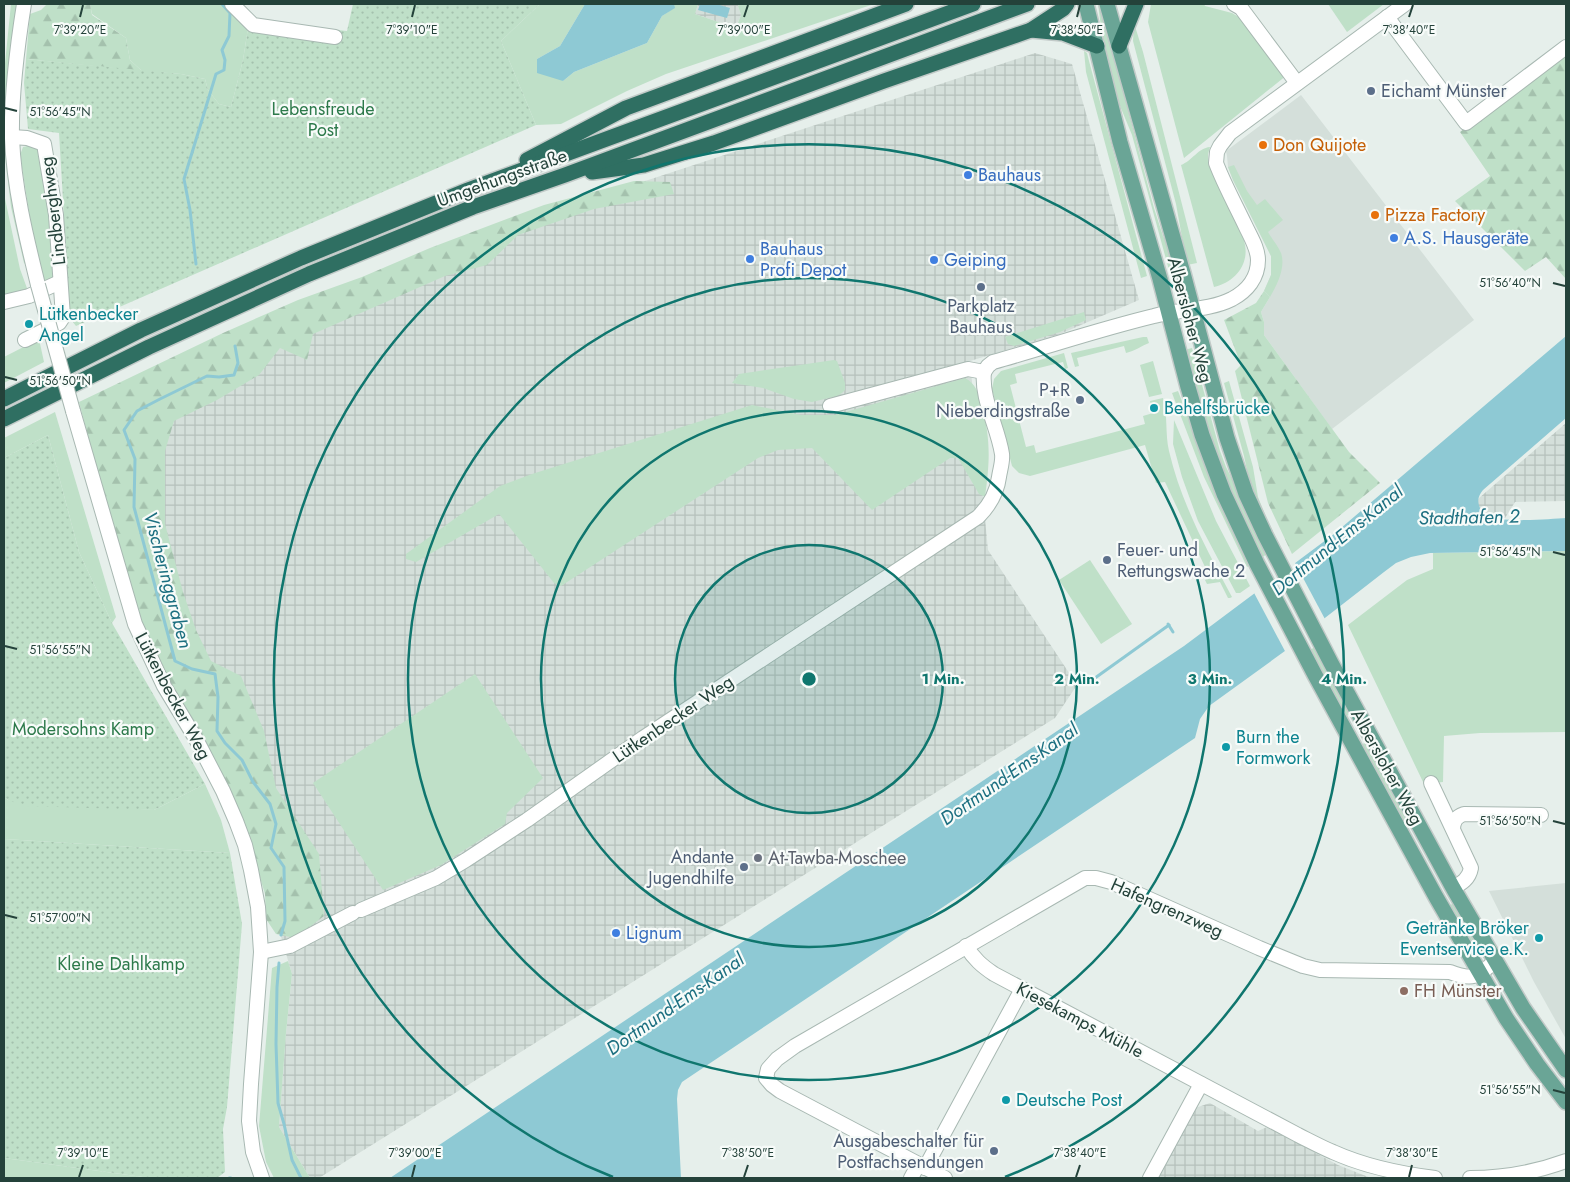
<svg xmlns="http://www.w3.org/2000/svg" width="1570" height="1182" font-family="Jost,sans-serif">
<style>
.built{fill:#d4dfda}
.industrial{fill:url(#industrial-grid)}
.green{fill:#bfe0c8}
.forest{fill:url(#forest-firs)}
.garden{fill:url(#garden-dots)}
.water{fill:#8ec9d4}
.pier{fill:#e6efeb}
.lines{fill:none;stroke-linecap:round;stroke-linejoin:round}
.stream{stroke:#8ec9d4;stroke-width:3}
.minor-casing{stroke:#a8b8b2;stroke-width:16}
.major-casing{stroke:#c2cac8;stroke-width:18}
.highway-casing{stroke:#c2cac8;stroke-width:18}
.minor{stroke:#fff;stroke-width:14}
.major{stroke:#6aa596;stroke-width:15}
.highway{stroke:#2f6f62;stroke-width:15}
.minor-bridge-casing{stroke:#a8b8b2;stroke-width:16;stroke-linecap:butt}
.minor-bridge{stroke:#fff;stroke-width:14}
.ticks{fill:none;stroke:#24423a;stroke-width:2}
.ring{fill:none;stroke:#0f766e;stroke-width:2.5}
.service-dot{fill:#5c6f8a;stroke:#f7fbf9;stroke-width:2}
.food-dot{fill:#e8710a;stroke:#f7fbf9;stroke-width:2}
.shop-dot{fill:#3f7fe0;stroke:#f7fbf9;stroke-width:2}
.culture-dot{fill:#0f9aa8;stroke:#f7fbf9;stroke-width:2}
.worship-dot{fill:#6b7280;stroke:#f7fbf9;stroke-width:2}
.education-dot{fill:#8d6e63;stroke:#f7fbf9;stroke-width:2}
.labels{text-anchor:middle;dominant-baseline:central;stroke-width:4.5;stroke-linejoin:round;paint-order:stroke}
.service-label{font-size:18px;fill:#4e5e75;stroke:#f7fbf9;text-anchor:end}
.park-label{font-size:18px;fill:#2d7a4b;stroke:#f7fbf9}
.food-label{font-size:18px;fill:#c56008;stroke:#f7fbf9;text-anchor:start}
.shop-label{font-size:18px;fill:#366cbe;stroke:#f7fbf9;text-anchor:start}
.street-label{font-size:18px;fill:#24423a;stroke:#f7fbf9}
.culture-label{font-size:18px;fill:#0d838f;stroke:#f7fbf9;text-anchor:start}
.worship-label{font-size:18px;fill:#5b616d;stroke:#f7fbf9;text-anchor:start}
.education-label{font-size:18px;fill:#785e54;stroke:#f7fbf9;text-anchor:start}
.water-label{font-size:19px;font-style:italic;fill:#1c6f80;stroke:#f7fbf9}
.ticks-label{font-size:12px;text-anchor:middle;fill:#24423a;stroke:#f7fbf9;stroke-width:4.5;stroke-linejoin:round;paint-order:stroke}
.centre{fill:#0f766e;stroke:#f7fbf9;stroke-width:2.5}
.ring-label{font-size:15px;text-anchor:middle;font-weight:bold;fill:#0f766e;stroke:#f7fbf9;stroke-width:4.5;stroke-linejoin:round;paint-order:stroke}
</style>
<defs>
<pattern id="industrial-grid" width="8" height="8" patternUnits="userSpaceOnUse" patternTransform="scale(1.25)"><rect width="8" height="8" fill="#d4dfda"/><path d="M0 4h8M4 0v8" fill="none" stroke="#b6c1bc"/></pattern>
<pattern id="forest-firs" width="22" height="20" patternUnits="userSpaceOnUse" patternTransform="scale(1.25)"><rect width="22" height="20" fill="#bfe0c8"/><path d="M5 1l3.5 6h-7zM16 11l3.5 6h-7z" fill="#a4c1ad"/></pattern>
<pattern id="garden-dots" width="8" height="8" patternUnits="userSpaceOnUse" patternTransform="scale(1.25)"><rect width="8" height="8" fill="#bfe0c8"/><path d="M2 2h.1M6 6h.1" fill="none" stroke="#a4c1ad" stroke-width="1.8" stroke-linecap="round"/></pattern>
</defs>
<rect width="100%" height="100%" fill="#e6efeb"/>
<g class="built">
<path d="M1301,95L1474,320L1332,429L1264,335V322L1261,312L1270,297L1264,291L1271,275V256L1233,180L1228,167L1227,156L1226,151Z"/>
<path d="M1566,883V1039L1534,982L1489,891Z"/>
</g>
<g class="industrial">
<path d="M698,4H739L738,6L741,15L736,28L695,14Z"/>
<path d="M1035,53L1072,64L1139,300L1060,334L970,361L988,550L1077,685L1055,718L319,1178H310L279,1127L286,1033L292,974L279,930L101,417L572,205Z"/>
<path d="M1566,423V501L1515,502L1505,518L1490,519L1484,517L1477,502L1479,498Z"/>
<path d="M1210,1103L1258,1131L1267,1127L1338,1165L1371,1178H1158L1195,1108Z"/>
</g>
<g class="green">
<path d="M11,4H19L11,60L28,266L24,263L11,207L4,148V73Z"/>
<path d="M90,4H226L248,28L243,60L231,107L219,104L208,90L205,79L181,74L142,71L130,60L126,38L92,14Z"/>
<path d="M540,4H585L560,46L537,59L563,81L574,72L647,43L662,16L674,8V4H698L695,14L736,28L741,15L738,6L739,4H874L666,74L627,91L561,124L536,125L501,41Z"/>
<path d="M1098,4H1100L1154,208L1163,236L1171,252L1176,268L1169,270L1132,135L1118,101L1103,42Z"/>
<path d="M1151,4H1204L1205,6L1232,13L1242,19L1287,75L1184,158L1148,22Z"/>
<path d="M1328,4H1384L1347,32Z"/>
<path d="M1134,23L1143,52L1197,263L1187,265L1176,204L1133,41Z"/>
<path d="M1084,51L1087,53L1089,61L1147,276L1141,278L1086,72Z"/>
<path d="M32,145L39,149L44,159L55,280L46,286L32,231L20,155L23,147Z"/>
<path d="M1210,147L1208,154V164C1216,180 1224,196 1232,213C1237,223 1243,233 1245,245C1249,266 1233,283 1214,287L1181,165C1192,161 1198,148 1210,147Z"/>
<path d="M1234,165L1247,191L1257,205L1265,199L1283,220L1268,232C1272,239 1278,246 1281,253C1286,267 1277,285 1270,297L1264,291L1271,275V256L1233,180L1228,167Z"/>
<path d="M4,194L20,269L28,291L4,299Z"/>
<path d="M1084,312L1086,320L1060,332L1014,346L1008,344L1005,337Z"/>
<path d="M1143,337H1147L1149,343C1141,346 1135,351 1126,353L1124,346L1081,357L1077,358L1079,366L1075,367L1071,353Z"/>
<path d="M39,339L44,362L4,383V357Z"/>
<path d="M1192,348L1220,451L1226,467L1238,491L1267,554L1261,558L1249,536L1211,446L1184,350Z"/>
<path d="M1064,353L1068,368L1065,369L1063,362L1015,374L1017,383L1010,385L1026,447L1034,445L1036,453L1145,424L1143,416L1153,413L1150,401L1163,398C1168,415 1165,434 1169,451C1181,503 1207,550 1232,597L1230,598H1228L1220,582L1207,584L1205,580L1212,576L1208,566L1205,567L1165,482L1156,483L1145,445L1030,476L1019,473L1012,466L992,389L994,379L1001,371Z"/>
<path d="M834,360L837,361L845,383V390L842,393L837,396L812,402L794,399L763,388L732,383L739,374Z"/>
<path d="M1153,361L1162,394L1149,397L1140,365Z"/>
<path d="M965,378C976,384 978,392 981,403C991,438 990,461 985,497L979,494L958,458H950L872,510L812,448L778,450L758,458L561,586L554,583L499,514L416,562L406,559V554L500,486L532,474L752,405L801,415H835Z"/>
<path d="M1229,381L1253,467L1258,497L1266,517L1279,544L1276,547L1251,489L1244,456L1224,383Z"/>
<path d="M1178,391L1200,447L1251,565L1247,567L1204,477L1172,393Z"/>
<path d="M55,412L116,617L112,623L79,552L48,435L4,458V438Z"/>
<path d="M1174,420L1216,521L1250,586L1240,593H1236L1198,521L1182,477L1173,444Z"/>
<path d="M1566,551V732L1480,733L1444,736L1443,782L1424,784L1348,625L1407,580L1433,569V553Z"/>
<path d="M1090,560L1132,624L1101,644L1059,580Z"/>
<path d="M1316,646L1351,713L1344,718L1309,651Z"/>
<path d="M475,674L543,778L507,813L505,824L441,865L383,890L313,783Z"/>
<path d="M1366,741L1427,851L1425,853L1413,831L1390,802L1360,747Z"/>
<path d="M205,784L221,820L230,853L4,839V797L8,800L154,810Z"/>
<path d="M1454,901L1482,949V954L1479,957L1452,912L1451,905Z"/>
<path d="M288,961L292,974L286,1033L279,1127L310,1178H274L266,1162L259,1126L272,968Z"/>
<path d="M4,1158L143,1177V1178H4Z"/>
</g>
<g class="forest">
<path d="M47,4H90L92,15L126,38L130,60L142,71L26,59L30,14L41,10Z"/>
<path d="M1566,51V279L1546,257L1525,271L1455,201L1490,176L1460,132Z"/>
<path d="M634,181L670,182L674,194L594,209L518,235L487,265L445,276L313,334L307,360L280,348L259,375L217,400L174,421L165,451V524L183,592L196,630L211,661L241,676L264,731L276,788L319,854L324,916L295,938L276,934L266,919L265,894L242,818L165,677L139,618L112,527L79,402L223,333L298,300L362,277L430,248L544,205Z"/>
<path d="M1264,291L1270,297L1261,312L1264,322V335L1349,452L1380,483L1292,554L1268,503L1235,371L1241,365L1224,320L1256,303Z"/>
</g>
<g class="garden">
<path d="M353,4H540L501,41L536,125L76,326L68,316L63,200L59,133L28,129L24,83L26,59L181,74L205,79L208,90L219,104L231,107L243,60L248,28L263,22L347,31Z"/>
<path d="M48,435L79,552L112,623L205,784L154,810L24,806L8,800L4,797V458Z"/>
<path d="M4,839L230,853L242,924L227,1107L223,1129L225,1172L217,1178H143V1177L4,1158Z"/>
</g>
<g class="water">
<path d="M585,4H674L675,8L662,16L647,43L574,72L563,81L537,73V59L560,46Z"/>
<path d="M700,4H716L730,8L727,18L698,10Z"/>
<path d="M1566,336V418L1483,490C1478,496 1477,501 1480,508C1482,511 1481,512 1484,514C1497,524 1549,519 1566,518V551L1430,553L1411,557L1396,563L1384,572L1303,635L1296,643L1209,706L1200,719L1195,738L682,1082L678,1090L677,1099L681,1178H390L1184,646L1334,534Z"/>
</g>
<path class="pier" d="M1294,561L1326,621L1286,653L1253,591Z"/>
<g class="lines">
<g class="stream">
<path d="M196,264L190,210L184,179L216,74L224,70L225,60L222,50L229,36L230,13L222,4"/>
<path d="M235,346L238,363L234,375L219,377L207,376L160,399L137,411L124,430L135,459L134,507L175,661L192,669L215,674L218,697L217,731L225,743L242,760L253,782L270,804L276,824L271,848L284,867L285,921L281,935"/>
<path d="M1168,624L1173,632"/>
<path d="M1095,678L1169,625"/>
<path d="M279,963L277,987L276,1044L278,1103L284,1124L292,1160L301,1178"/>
<path d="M229,1178H231"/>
</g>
<defs>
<g id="minor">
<path d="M24,4C17,48 11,93 12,138C14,188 26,236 38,285"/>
<path d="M232,4L253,25L335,37"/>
<path d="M1234,4L1241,8L1297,83"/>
<path d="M1387,17L1466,123L1566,47"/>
<path d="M12,137L27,138L44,144L56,215L63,317L59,323L25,340"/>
<path d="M4,302L29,296L60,282"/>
<path d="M830,406L968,369L984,372L988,366L993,362C1047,347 1100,329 1154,316C1179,309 1208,311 1232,299C1247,291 1258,278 1258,260C1258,248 1250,236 1245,225C1235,204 1224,184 1216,163L1217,152L1220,146L1230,133L1405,4"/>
<path d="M73,411L135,624L164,686L196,739L223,791L236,821L245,845L251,870L258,907L261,952L251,1084L249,1121L253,1152L262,1178"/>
<path d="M1431,783L1471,868C1469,879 1462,883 1453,888"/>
<path d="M1453,828C1454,820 1456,817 1464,814L1541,815"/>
<path d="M361,910L436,878L466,860L527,820L643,738L978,517C989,506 997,493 999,477C1000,470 1003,461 1002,454C998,427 981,399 984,372"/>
<path d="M966,946C974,959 982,966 994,974L1298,1135C1310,1141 1321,1147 1333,1152C1364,1166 1402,1174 1435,1178"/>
<path d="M261,952L290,946L353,913"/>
<path d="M925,1168L1022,989"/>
<path d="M911,1178L918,1165"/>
<path d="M945,1178L780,1091L772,1085L766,1078L768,1069L777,1059L795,1046L1085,878H1096L1111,882L1259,948L1303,966L1320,970L1450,972C1472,981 1478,977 1495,961"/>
<path d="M1150,1178L1201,1084"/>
<path d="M1470,1178C1503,1178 1536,1172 1566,1161"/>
</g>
<g id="major">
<path d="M1086,4L1120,142L1160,279L1188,387L1202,435L1224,494L1257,564L1315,675L1436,897L1506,1018L1537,1064L1566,1102"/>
<path d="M1107,4L1183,273L1227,438L1246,494L1265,535L1331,663L1453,888L1523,1008L1566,1070"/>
</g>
<g id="highway">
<path d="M1031,30L1063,33L1097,46"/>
<path d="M1119,46L1136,4"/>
<path d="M527,160L626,108L906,4"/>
<path d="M592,172L644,165L714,143L884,81L1031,30L1063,9L1067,4"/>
<path d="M4,399L141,330L301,258L468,190L973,4"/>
<path d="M4,419L149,347L309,274L473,207L565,175L1027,4"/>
</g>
</defs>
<use href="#minor" class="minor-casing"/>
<use href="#major" class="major-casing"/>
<use href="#highway" class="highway-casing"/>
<use href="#minor" class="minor"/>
<use href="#major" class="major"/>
<use href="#highway" class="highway"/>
<defs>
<path id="minor-bridge" d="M38,285L73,411"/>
</defs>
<use href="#minor-bridge" class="minor-bridge-casing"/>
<use href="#minor-bridge" class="minor-bridge"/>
</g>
<path class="ticks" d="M80,17L83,5M412,17L415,5M744,17L748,5M1077,17L1080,5M1409,17L1413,5M5,108L17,111M1553,283L1565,286M5,377L17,380M1553,552L1565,555M5,646L17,649M1553,821L1565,824M5,915L17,918M1553,1090L1565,1093M79,1177L83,1165M412,1177L415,1165M744,1177L748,1165M1076,1177L1080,1165M1409,1177L1412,1165"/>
<circle cx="809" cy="679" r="134" fill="#0f766e" fill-opacity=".12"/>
<g class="ring">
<circle cx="809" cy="679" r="134"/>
<circle cx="809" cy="679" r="268"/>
<circle cx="809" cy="679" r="401"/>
<path d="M613 1177A535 535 0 1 1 1005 1177"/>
</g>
<g class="service-dot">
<circle cx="1371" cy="91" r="5"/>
<circle cx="981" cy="287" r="5"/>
<circle cx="1080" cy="400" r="5"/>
<circle cx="1107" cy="560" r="5"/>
<circle cx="744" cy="867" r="5"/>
<circle cx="994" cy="1151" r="5"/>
</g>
<g class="food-dot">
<circle cx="1263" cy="145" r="5"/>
<circle cx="1375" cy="215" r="5"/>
</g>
<g class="shop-dot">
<circle cx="968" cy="175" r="5"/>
<circle cx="1394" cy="238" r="5"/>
<circle cx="750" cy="259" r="5"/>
<circle cx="934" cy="260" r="5"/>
<circle cx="616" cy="933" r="5"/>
</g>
<g class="culture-dot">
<circle cx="29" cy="324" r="5"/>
<circle cx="1154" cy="408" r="5"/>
<circle cx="1226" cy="747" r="5"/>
<circle cx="1539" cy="938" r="5"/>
<circle cx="1006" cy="1100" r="5"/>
</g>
<circle class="worship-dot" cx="758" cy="858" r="5"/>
<circle class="education-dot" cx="1404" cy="991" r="5"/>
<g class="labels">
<g class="service-label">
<text x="1381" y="91" text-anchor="start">Eichamt Münster</text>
<text x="981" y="306" text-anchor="middle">Parkplatz<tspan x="981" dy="21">Bauhaus</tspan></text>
<text x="1070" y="390">P+R<tspan x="1070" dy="21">Nieberdingstraße</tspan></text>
<text x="1117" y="550" text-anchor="start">Feuer- und<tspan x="1117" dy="21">Rettungswache 2</tspan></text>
<text x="734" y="857">Andante<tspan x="734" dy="21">Jugendhilfe</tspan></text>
<text x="984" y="1141">Ausgabeschalter für<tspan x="984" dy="21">Postfachsendungen</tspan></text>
</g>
<g class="park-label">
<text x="323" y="109">Lebensfreude<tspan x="323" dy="21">Post</tspan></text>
<text x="83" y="729">Modersohns Kamp</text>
<text x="121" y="964">Kleine Dahlkamp</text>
</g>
<g class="food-label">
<text x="1273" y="145">Don Quijote</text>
<text x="1385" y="215">Pizza Factory</text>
</g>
<g class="shop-label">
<text x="978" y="175">Bauhaus</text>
<text x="1404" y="238">A.S. Hausgeräte</text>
<text x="760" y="249">Bauhaus<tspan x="760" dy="21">Profi Depot</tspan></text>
<text x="944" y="260">Geiping</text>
<text x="626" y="933">Lignum</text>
</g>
<g class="street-label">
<text transform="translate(502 178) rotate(-20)">Umgehungsstraße</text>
<text transform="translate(53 211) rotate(-97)">Lindberghweg</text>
<text transform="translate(1190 320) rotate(75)">Albersloher Weg</text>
<text transform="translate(173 696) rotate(62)">Lütkenbecker Weg</text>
<text transform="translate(673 719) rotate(-34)">Lütkenbecker Weg</text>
<text transform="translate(1387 767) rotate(61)">Albersloher Weg</text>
<text transform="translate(1167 908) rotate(24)">Hafengrenzweg</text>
<text transform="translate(1080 1020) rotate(28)">Kiesekamps Mühle</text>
</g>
<g class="culture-label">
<text x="39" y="314">Lütkenbecker<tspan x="39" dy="21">Angel</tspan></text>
<text x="1164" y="408">Behelfsbrücke</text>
<text x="1236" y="737">Burn the<tspan x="1236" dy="21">Formwork</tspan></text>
<text x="1529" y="928" text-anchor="end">Getränke Bröker<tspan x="1529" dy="21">Eventservice e.K.</tspan></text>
<text x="1016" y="1100">Deutsche Post</text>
</g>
<g class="worship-label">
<text x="768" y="858">At-Tawba-Moschee</text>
</g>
<g class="education-label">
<text x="1414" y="991">FH Münster</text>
</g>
<g class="water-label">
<text transform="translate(1469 517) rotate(-1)">Stadthafen 2</text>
<text transform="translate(1337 540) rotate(-39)">Dortmund-Ems-Kanal</text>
<text transform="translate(168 580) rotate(75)">Vischeringgraben</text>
<text transform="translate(1009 774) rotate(-35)">Dortmund-Ems-Kanal</text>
<text transform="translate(675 1004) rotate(-35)">Dortmund-Ems-Kanal</text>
</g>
</g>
<g class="ticks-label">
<text x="80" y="34">7°39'20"E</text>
<text x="412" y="34">7°39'10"E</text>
<text x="744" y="34">7°39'00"E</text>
<text x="1077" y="34">7°38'50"E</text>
<text x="1409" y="34">7°38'40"E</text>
<text x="60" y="116">51°56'45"N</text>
<text x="1510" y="287">51°56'40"N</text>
<text x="60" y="385">51°56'50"N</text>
<text x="1510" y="556">51°56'45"N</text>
<text x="60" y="654">51°56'55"N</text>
<text x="1510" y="825">51°56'50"N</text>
<text x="60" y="922">51°57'00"N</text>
<text x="1510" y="1094">51°56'55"N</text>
<text x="83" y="1157">7°39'10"E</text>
<text x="415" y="1157">7°39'00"E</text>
<text x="748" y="1157">7°38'50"E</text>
<text x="1080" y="1157">7°38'40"E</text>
<text x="1412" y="1157">7°38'30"E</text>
</g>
<circle cx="809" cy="679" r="8" class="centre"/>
<g class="ring-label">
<text x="943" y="684">1 Min.</text>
<text x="1077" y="684">2 Min.</text>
<text x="1210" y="684">3 Min.</text>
<text x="1344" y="684">4 Min.</text>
</g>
<rect width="1570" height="1182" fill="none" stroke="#24423a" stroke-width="10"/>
</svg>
